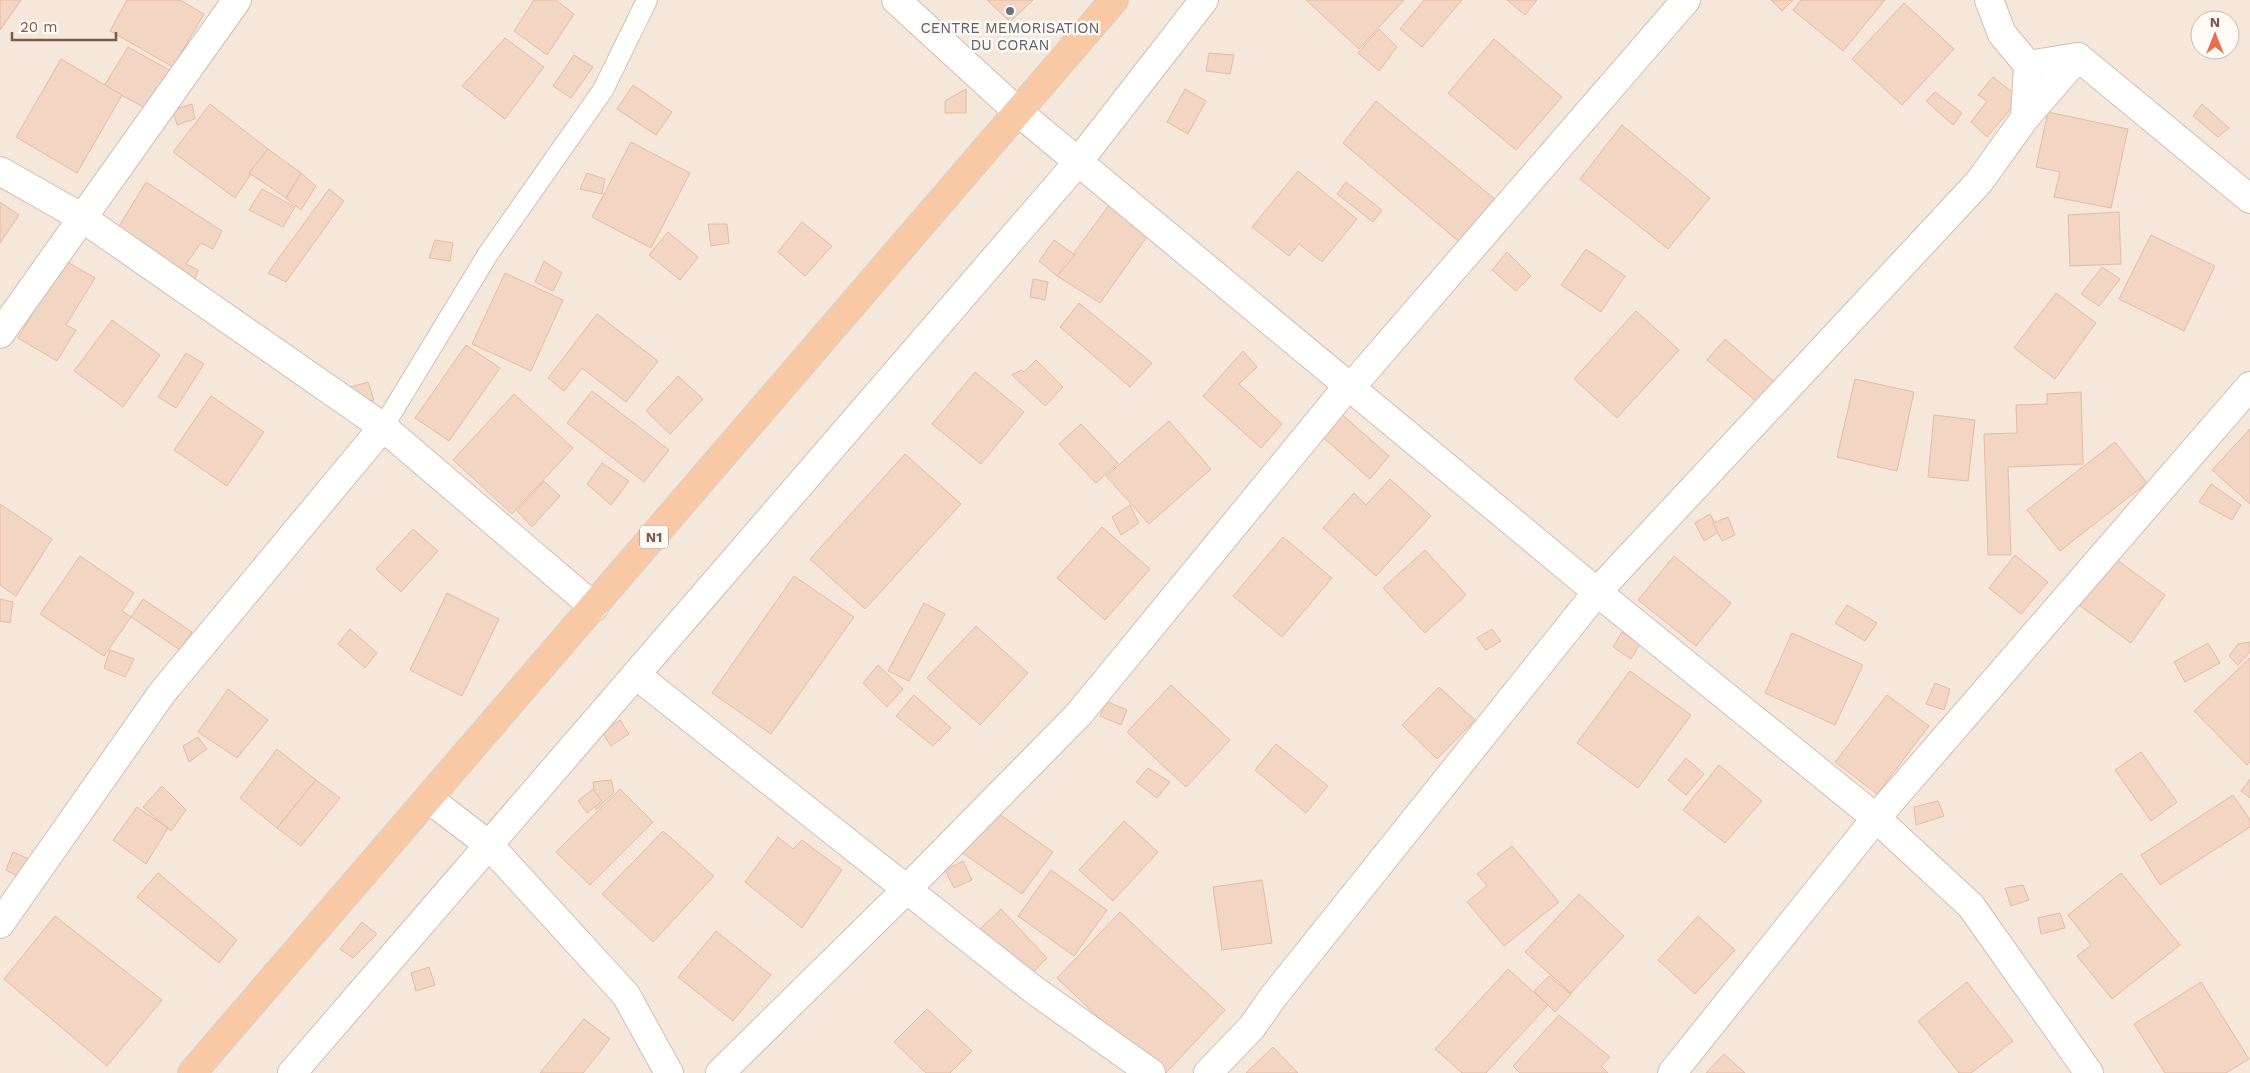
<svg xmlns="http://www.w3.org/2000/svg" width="2250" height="1073" font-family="'Work Sans',sans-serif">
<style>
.residential{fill:#f5e8da;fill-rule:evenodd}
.building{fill:#f3d5c3;stroke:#e6bba3}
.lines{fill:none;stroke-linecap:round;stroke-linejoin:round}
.service-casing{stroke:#d1beb0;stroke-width:22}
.minor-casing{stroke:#d1beb0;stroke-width:30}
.trunk-casing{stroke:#dad1cd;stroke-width:30}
.service{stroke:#fff;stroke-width:20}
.minor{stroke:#fff;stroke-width:28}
.trunk{stroke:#f9c8a4;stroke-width:28}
.worship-dot{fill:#6b7280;stroke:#fffaf3;stroke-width:2}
.labels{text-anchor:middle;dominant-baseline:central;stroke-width:5;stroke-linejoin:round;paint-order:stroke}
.shield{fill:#fffaf3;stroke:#a28b7f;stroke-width:1}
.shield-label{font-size:14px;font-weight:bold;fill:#7a5c4d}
.worship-label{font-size:15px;fill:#5b616d;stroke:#fffaf3}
</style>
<rect width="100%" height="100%" fill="#fdf6ec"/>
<path class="residential" d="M0,0H2250V1073H0ZM2200,20H2230V50H2200Z"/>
<g class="building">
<path d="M0,0H21L0,30Z"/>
<path d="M0,0H21L0,30Z"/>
<path d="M127,0H180L204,14L173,67L110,31Z"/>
<path d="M534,0H556L574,14L547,55L514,31Z"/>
<path d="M987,0H1033L1010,22Z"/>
<path d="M1306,0H1404L1359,49Z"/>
<path d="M1424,0H1462L1422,47L1400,29Z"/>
<path d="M1507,0H1537L1525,15Z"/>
<path d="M1771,0H1793L1782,11Z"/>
<path d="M1801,0H1885L1843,51L1793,10Z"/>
<path d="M1904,3L1954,49L1902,105L1852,59Z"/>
<path d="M1379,29L1397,47L1379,71L1358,53Z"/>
<path d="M505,38L544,67L505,119L462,86Z"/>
<path d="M1494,39L1562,97L1516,150L1448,93Z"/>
<path d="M128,47L171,71L149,110L104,86Z"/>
<path d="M1209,53L1234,55L1230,74L1206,71Z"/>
<path d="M574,55L593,67L571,98L553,86Z"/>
<path d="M61,59L122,95L77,173L16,137Z"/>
<path d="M1993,77L2020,98L1987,137L1971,122L1987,101L1978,95Z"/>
<path d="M633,85L672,112L656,135L617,109Z"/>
<path d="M966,89V113H945V101Z"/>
<path d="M1185,89L1206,101L1188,134L1167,122Z"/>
<path d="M1935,92L1962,113L1953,125L1926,101Z"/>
<path d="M1376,101L1497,201L1464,246L1343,143Z"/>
<path d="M192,104L195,119L177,125L173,110Z"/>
<path d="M210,104L268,149L235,198L173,152Z"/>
<path d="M2202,104L2229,128L2218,137L2193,116Z"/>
<path d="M2048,112L2128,129L2111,208L2054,197L2060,172L2036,167Z"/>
<path d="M1622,125L1710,198L1668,249L1580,179Z"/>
<path d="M631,142L690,173L651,248L592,217Z"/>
<path d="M268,149L301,173L286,198L249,173Z"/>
<path d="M1298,171L1357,219L1322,262L1299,244L1289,256L1252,227Z"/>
<path d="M301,173L316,186L301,210L286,198Z"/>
<path d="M587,173L605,179L602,194L580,189Z"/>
<path d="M146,182L222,231L213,249L201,243L186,264L198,270L195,279L116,231Z"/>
<path d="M1346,182L1382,210L1373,222L1337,194Z"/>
<path d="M262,189L295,207L283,227L249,210Z"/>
<path d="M329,189L344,201L286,282L268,273Z"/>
<path d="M1112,201L1154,227L1100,303L1057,276Z"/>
<path d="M0,202L19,215L0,243Z"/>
<path d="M2119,212L2121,264L2070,266L2068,215Z"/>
<path d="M802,222L832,246L805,276L778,252Z"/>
<path d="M708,224H727L729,243L711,246Z"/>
<path d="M668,232L698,257L680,280L649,255Z"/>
<path d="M2151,235L2215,266L2184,331L2119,299Z"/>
<path d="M435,240L453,243L450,261L429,258Z"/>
<path d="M1054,240L1075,255L1057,276L1039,261Z"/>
<path d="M1586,249L1625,276L1601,312L1561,285Z"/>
<path d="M1507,252L1531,276L1516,291L1492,270Z"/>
<path d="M64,260L95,278L66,325L76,330L57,361L18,338Z"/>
<path d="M544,261L562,273L553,291L535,282Z"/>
<path d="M2102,267L2120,279L2099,306L2081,294Z"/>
<path d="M505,273L563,300L531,371L472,344Z"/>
<path d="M1033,279L1048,282L1045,300L1030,297Z"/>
<path d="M2056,293L2096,323L2055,379L2014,348Z"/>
<path d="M1079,303L1152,363L1130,387L1060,327Z"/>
<path d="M1636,311L1679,350L1617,418L1574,379Z"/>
<path d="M597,314L658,361L626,402L582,368L564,391L548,378Z"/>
<path d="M112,320L160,355L123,407L74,371Z"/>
<path d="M1725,339L1780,387L1762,406L1707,360Z"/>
<path d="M466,345L500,368L449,441L415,418Z"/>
<path d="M1243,351L1257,367L1239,384L1282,424L1261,448L1203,396Z"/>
<path d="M186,353L204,364L176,408L158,397Z"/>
<path d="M1036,360L1063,387L1045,406L1012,375L1021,370L1024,372Z"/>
<path d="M975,372L1024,412L981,464L932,424Z"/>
<path d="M678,376L703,399L670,434L646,411Z"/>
<path d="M1855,379L1914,392L1897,471L1837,457Z"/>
<path d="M368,382L374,400L356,406L350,387Z"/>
<path d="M592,391L669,450L644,482L567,423Z"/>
<path d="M2081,392L2083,464L2008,467L2011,555H1988L1984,434L2017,433L2016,405L2047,404V394Z"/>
<path d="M514,394L573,448L512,514L453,460Z"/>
<path d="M211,396L264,432L227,486L174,450Z"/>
<path d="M1337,410L1389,456L1370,479L1317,432Z"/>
<path d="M1934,415L1975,420L1968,481L1928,477Z"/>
<path d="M1169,421L1211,469L1149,524L1106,476Z"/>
<path d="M1081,424L1118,463L1096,483L1059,444Z"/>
<path d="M2250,429V504L2212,470Z"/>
<path d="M2115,442L2147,483L2060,551L2027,510Z"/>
<path d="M905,454L961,504L865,609L810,559Z"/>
<path d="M602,463L629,481L611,505L587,484Z"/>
<path d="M1390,479L1431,516L1376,576L1323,528L1354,493L1366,505Z"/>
<path d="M544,481L560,496L532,527L517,511Z"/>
<path d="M2211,484L2241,505L2232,520L2199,502Z"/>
<path d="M0,504L52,539L16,596L0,585Z"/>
<path d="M1130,505L1139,523L1121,535L1112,517Z"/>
<path d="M1710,514L1719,532L1704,541L1695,523Z"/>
<path d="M1728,517L1735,535L1722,541L1713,523Z"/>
<path d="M1102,527L1150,569L1105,620L1057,578Z"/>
<path d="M413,529L438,551L401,592L376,569Z"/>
<path d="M1283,537L1332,578L1282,637L1233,596Z"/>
<path d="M1425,550L1466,595L1425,633L1383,588Z"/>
<path d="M2015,555L2048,582L2021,614L1989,588Z"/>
<path d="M80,556L134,593L122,611L131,617L104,656L40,614Z"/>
<path d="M1674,556L1731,603L1696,646L1638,600Z"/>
<path d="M2113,557L2165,595L2131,643L2079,605Z"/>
<path d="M794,576L854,617L771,734L712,693Z"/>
<path d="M447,593L499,619L462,696L410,670Z"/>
<path d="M0,599L13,602L10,623L0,621Z"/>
<path d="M143,599L192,632L180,650L131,617Z"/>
<path d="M924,603L945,614L909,681L888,671Z"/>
<path d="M1847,605L1877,623L1865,641L1835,623Z"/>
<path d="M976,626L1028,673L980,725L927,678Z"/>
<path d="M350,629L377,653L365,668L338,644Z"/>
<path d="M1492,629L1501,641L1486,650L1477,638Z"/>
<path d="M1622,632L1640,644L1631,659L1613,647Z"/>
<path d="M1792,633L1863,665L1835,725L1765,693Z"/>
<path d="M2250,642V652L2238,665L2229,656L2238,644Z"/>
<path d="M2208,643L2220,663L2185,682L2174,662Z"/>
<path d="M110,650L134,659L125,677L104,668Z"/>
<path d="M2250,658V762L2247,765L2194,711Z"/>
<path d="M878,665L903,689L887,707L863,683Z"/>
<path d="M1630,671L1691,715L1638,788L1577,743Z"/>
<path d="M1935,683L1950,689L1944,710L1926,704Z"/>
<path d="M1171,685L1230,740L1186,787L1127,732Z"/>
<path d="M1439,687L1475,720L1437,759L1402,725Z"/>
<path d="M228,689L268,720L237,758L198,732Z"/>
<path d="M914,695L951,728L933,746L896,716Z"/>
<path d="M1887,695L1929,726L1877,794L1835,762Z"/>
<path d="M1106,701L1127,710L1121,725L1100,716Z"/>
<path d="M620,720L629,734L611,746L602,732Z"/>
<path d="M198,737L207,749L189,762L183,746Z"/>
<path d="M1276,744L1328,786L1306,813L1255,770Z"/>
<path d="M277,749L316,780L277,828L240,798Z"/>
<path d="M2141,752L2177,802L2151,821L2115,770Z"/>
<path d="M1686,758L1704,774L1686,795L1668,780Z"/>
<path d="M1719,765L1762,801L1725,843L1683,810Z"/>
<path d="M1148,768L1170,782L1157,798L1136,782Z"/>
<path d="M2250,779V798L2241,791Z"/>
<path d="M316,780L340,798L301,846L277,828Z"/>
<path d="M611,780L614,792L596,810L593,782Z"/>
<path d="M162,786L186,810L171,831L143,807Z"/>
<path d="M593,789L602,801L587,813L578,801Z"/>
<path d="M620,789L653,822L590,885L556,852Z"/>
<path d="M2233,795L2250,820V827L2160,885L2141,855Z"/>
<path d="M1938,801L1944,816L1916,825L1914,807Z"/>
<path d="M137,807L168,828L146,864L113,840Z"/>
<path d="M992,809L1053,852L1022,894L961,852Z"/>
<path d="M1124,821L1158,852L1113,901L1079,870Z"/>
<path d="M663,831L714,876L653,942L602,894Z"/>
<path d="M778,837L793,849L802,840L842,870L802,928L745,882Z"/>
<path d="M1512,846L1559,902L1504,946L1467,902L1487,886L1477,874Z"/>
<path d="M13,852L34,861L25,880L6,870Z"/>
<path d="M963,861L972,880L954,888L945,870Z"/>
<path d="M1051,870L1107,910L1074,956L1018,916Z"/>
<path d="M158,873L237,940L219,963L137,897Z"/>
<path d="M2121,873L2180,945L2112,999L2077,956L2091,945L2068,915Z"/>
<path d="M1262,880L1272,943L1222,950L1213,887Z"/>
<path d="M2023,885L2029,900L2011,906L2005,888Z"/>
<path d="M1579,894L1624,936L1571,993L1525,952Z"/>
<path d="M1001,909L1047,958L1027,978L980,929Z"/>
<path d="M1120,912L1225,1010L1166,1073H1157L1057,978Z"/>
<path d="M2060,913L2065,928L2041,934L2038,918Z"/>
<path d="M55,916L162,1000L107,1066L4,979Z"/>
<path d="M1698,916L1735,950L1695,994L1658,960Z"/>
<path d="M362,922L377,934L353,958L340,949Z"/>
<path d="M716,931L771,975L733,1021L678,977Z"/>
<path d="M429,967L435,985L416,991L411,973Z"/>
<path d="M1508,969L1548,1005L1486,1073H1462L1435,1049Z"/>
<path d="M1549,976L1571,994L1555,1012L1534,991Z"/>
<path d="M1967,982L2013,1041L1971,1073H1959L1918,1021Z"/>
<path d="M2201,982L2249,1059L2226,1073H2165L2134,1024Z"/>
<path d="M927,1009L972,1051L950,1073H926L894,1042Z"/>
<path d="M1559,1015L1610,1057L1601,1066L1608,1073H1520L1513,1066Z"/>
<path d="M584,1019L610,1039L583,1073H540Z"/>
<path d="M1273,1047L1298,1073H1246Z"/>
<path d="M1724,1054L1745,1073H1706Z"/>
</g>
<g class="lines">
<defs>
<path id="service" d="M383,427L488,254L603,90L647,0"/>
<g id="minor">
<path d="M896,0L1017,111L1597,592L1876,818L1971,906L2089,1073"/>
<path d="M1989,0L2002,34L2028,65L2078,57L2250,199"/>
<path d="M2025,118L2078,57"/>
<path d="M0,171L81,217L383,427L594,607"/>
<path d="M0,334L237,0"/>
<path d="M636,675L1034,990L1151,1073"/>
<path d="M429,799L489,845L626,995L669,1073"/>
<path d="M0,924L162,693L383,427"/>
<path d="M292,1073L1078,162L1204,0"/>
<path d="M720,1073L907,889L1079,714L1348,386L1358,379L1686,0"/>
<path d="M1208,1073L1252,1027L1273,997L1597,592L1979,182L2025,118L2028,65"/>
<path d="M1672,1073L1876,818L2250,386"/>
</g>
<path id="trunk" d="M192,1073L1114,0"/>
</defs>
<use href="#service" class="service-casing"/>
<use href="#minor" class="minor-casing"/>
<use href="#trunk" class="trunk-casing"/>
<use href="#service" class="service"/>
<use href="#minor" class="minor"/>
<use href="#trunk" class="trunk"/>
</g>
<circle class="worship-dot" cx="1010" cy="11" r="5"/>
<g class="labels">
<rect class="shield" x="640" y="525.5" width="28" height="23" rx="4"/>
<g class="shield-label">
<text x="654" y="537">N1</text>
</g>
<g class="worship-label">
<text x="1010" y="28">CENTRE MEMORISATION<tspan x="1010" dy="17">DU CORAN</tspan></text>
</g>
</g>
<g transform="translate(2215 35)"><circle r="24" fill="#fffaf3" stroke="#cabbb1"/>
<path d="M0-4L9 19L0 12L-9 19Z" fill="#e76f51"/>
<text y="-8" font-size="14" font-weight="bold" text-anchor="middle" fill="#7a5c4d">N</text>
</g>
<path d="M12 32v8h104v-8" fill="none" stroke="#7a5c4d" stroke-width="2.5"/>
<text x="20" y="32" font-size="15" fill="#7a5c4d" stroke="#fffaf3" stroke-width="4" paint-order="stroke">20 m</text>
</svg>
